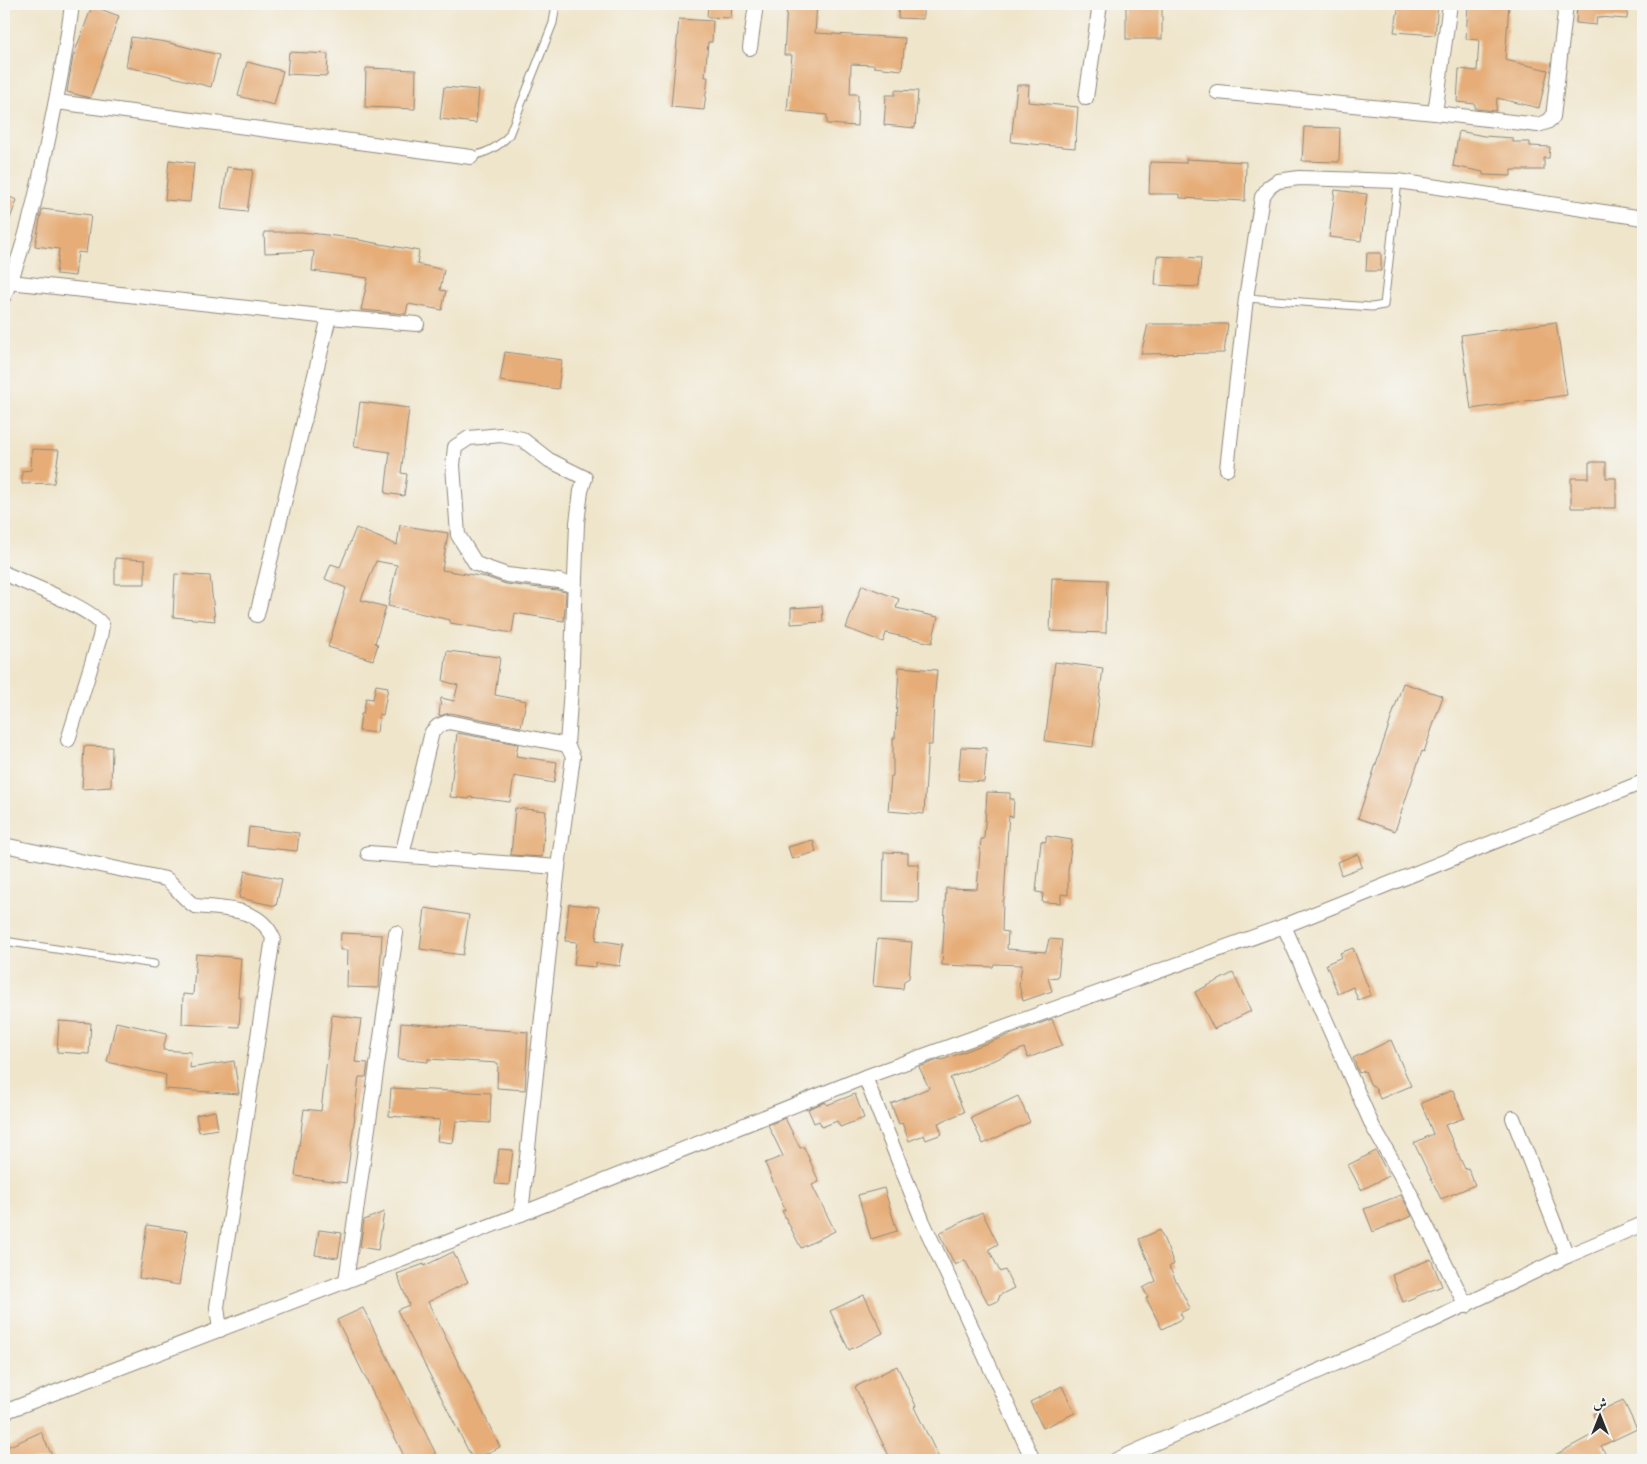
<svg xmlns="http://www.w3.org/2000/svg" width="1647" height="1464" font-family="'IM FELL Double Pica',Amiri,serif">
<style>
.building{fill:#e6ad78}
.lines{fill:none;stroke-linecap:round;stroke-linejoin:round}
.lane-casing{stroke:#8d887b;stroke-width:9}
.street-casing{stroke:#8d887b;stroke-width:16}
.lane{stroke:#fff;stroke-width:7}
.street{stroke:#fff;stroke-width:14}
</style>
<rect width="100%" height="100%" fill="#f6f6f2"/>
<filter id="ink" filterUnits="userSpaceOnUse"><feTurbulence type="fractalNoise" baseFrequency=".02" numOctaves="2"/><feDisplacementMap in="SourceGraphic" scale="10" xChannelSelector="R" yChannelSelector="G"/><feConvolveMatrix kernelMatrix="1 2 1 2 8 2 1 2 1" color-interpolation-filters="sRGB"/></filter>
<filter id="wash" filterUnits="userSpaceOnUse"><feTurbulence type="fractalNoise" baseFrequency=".0096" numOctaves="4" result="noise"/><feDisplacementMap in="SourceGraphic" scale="20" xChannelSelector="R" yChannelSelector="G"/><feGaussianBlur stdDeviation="1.12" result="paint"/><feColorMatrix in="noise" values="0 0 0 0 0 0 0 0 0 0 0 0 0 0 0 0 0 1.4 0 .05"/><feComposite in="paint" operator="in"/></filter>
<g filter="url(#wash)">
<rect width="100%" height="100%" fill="#efe5cb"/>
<g id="blocks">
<g class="building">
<path d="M708,4H732L731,18L707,17Z"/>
<path d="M787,4H817L815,33L905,38L902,70L874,67V65L851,64L850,94H858L857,126L827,124V115L787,111L792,55H784Z"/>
<path d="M899,4H923V19L898,18Z"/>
<path d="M1399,4H1438L1435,35L1394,32Z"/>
<path d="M1468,4H1509L1505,60L1548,70L1539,108L1497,98L1496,111L1475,109V104L1457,102L1459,69L1477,71L1479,40L1466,39Z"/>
<path d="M1577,4H1628L1627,19L1597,17L1596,25L1576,23Z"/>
<path d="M92,6L119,16L90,98L67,92L73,57Z"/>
<rect x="1126" y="6" width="36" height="33"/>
<path d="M679,19L713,21L712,42H708L705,77H708L704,110L671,107Z"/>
<path d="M131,37L166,42L219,55L211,87L158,73L126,67Z"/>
<path d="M289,52L328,54L327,76L287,74Z"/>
<path d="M247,62L283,71L274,105L238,96Z"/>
<path d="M366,68L416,70L415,109L365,107Z"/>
<path d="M1017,85H1029L1028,102L1078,107L1075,148L1011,142Z"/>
<path d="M444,87L479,90L476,123L440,119Z"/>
<path d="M895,90L918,91L915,128L884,125L886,95H895Z"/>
<path d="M1304,127L1340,128L1339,162L1302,161Z"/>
<path d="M1459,131L1484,136L1513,138V142H1530V146L1550,147L1549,158H1544V170H1511V176L1483,175V172L1453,166Z"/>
<path d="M1186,159L1246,162L1245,201L1180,198V194H1149L1150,162L1186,163Z"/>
<path d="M169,160L194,163L190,202L165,200Z"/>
<path d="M227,167L253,170L247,212L221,209Z"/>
<path d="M1335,190L1367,194L1361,241L1329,237Z"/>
<path d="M4,195L17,200L5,232L4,231Z"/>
<path d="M42,209L91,215L86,253L78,252L75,276L56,274L59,249L35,246Z"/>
<path d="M264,232H302L359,239V240L419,251L417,264L444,270L440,290L446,291L442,310L408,304L406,314L361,310L368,278L312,271L314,251L265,253Z"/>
<path d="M1367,253H1381V271H1366Z"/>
<path d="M1157,256L1201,258L1199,287L1155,285Z"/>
<path d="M1556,322L1567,395L1471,409L1461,335Z"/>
<path d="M1148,324H1228L1224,353L1141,354Z"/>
<path d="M505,352L562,360L558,389L500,381Z"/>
<path d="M360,402L409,408L401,473L407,474L404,496L385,493L390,452L354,447Z"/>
<path d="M32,449L59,450L54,483L22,484V471L31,470Z"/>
<path d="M1589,462H1606V478H1616V508H1571V478H1589Z"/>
<path d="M400,525L448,533L442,570L486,577L506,584L557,590L566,592L564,621L515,613L512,633L450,623V620L388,606L397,565L376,561L361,600L386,607L375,643L378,644L373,660L328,647L346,588L325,579L331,564L340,567L356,528L397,545Z"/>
<path d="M115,558L145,560V584H115Z"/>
<path d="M175,574L210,576L215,621L173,617Z"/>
<path d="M1052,578L1107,580L1106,633L1050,631Z"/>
<path d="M862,585L899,599L896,608L938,617L932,643L886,633L883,642L846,628Z"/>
<path d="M822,606L823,622L791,624V608Z"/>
<path d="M447,651L500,657L495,695L526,701L521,727L450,713L439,716L441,698L454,701L458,685L443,681Z"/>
<path d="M1055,662L1103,668L1093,747L1045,741Z"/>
<path d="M899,667L937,670L934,701L932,745H928L924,814L888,811L891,776H893V738H895Z"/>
<path d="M1403,683L1443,696L1424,752L1422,751L1395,831L1358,818Z"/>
<path d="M376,685L388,687L383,715L379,714L377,733L359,731L361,714H363L366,698L373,699Z"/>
<path d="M457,733L518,744L516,756L557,762L554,783L514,776L510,802L470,797L469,799L450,797Z"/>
<path d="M84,746L112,747L111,787L82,789Z"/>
<path d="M961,747L987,748L984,782L958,780Z"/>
<path d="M987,792L1010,793V799H1014L1013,817L1009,816L1008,828L1004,900H1003L1002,931L1008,932L1007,949L1046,952L1049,939L1062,940L1058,977L1048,978L1052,991L1023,1001L1019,985L1022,965L994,964L993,967L942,965L946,888L977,889L981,839H984Z"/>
<path d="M515,808L546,811L542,857L511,855Z"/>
<path d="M249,827L299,833L297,851L247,846Z"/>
<path d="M1046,836L1072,840L1068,870V895L1061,894V903L1042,902L1043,893L1036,892L1041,841L1046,842Z"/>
<path d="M813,840L816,852L792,859L788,847Z"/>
<path d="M884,852L908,853V864H919L918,902L883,901Z"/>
<path d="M1358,854L1362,867L1341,875L1337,862Z"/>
<path d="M245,871L282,879L276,906L239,898Z"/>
<path d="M569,904L599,907L596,940L623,944L620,966L596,963V967L574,965L577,942L565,941Z"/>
<path d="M425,908L469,915L463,955L420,949Z"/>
<path d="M341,933L382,935L379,988L347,987L348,950H340Z"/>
<path d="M877,939L912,942L909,978L904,981L903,989L873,986Z"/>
<path d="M1353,948L1371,995L1358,1000L1353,987L1338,994L1326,964L1342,957L1340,953Z"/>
<path d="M196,954L241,958L238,997H241L239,1027L182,1024L183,994L193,995Z"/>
<path d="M1233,973L1251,1011L1214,1029L1195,992Z"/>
<path d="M332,1015L361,1019L355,1062L368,1063L366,1077H359L354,1116H355L346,1183L295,1176L304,1109L321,1111Z"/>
<path d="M1052,1019L1062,1045L1028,1058L1024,1048L950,1078L964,1112L938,1123L942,1134L926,1140L924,1135L909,1141L902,1123L899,1124L891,1104L929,1088L919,1067L941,1059L942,1060Z"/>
<path d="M59,1021L91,1023L89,1054L57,1052Z"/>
<path d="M116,1022L167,1033L163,1050L191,1052L190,1068L234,1061L239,1094L165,1089L166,1075L107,1062Z"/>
<path d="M401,1023L528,1032L525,1090L497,1088L498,1063L428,1059V1062L398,1059Z"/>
<path d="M1391,1040L1411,1086L1380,1099L1375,1087L1370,1084L1365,1071L1359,1073L1353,1058Z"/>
<path d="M391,1088L491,1093L490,1123L456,1121L453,1143L437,1141L440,1120L389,1116Z"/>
<path d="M1453,1090L1464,1118L1445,1125L1465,1169L1468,1168L1475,1185L1441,1199L1414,1143L1433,1134L1421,1103Z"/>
<path d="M855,1094L864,1118L840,1127L837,1121L822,1127L819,1121L814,1123L808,1109L825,1102L827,1105Z"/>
<path d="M1018,1096L1030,1122L983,1144L971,1118Z"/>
<path d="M215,1111L218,1129L199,1132L196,1115Z"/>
<path d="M785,1118L800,1148L804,1147L819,1182L812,1185L835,1231L801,1248L782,1211L785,1210L765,1163L783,1156L768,1125Z"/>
<path d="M499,1149L513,1150L509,1185L495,1184Z"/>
<path d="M1376,1151L1389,1176L1361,1190L1348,1165Z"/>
<path d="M884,1188L897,1231L871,1239L858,1195Z"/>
<path d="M1401,1195L1412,1216L1373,1232L1364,1209Z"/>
<path d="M384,1212L378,1250L360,1247L364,1220Z"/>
<path d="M982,1212L998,1244L989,1249L1000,1272L1005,1270L1014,1288L1000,1295L998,1301L989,1305L965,1260L955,1265L939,1233Z"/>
<path d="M147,1225L188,1231L179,1285L139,1278Z"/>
<path d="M319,1230L342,1233L338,1258L315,1255Z"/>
<path d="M1160,1230L1174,1264L1169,1267L1190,1308L1180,1313L1183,1318L1162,1329L1146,1298L1148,1297L1143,1288L1156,1281L1139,1239Z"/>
<path d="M453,1252L468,1282L428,1302L500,1447L473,1460L397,1310L409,1305L397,1274L424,1264V1266Z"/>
<path d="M1431,1259L1442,1286L1403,1302L1392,1275Z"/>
<path d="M864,1295L883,1333L849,1350L830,1311Z"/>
<path d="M363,1308L439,1460H406L337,1320Z"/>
<path d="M897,1366L916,1406L914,1407L940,1460H891L855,1387Z"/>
<path d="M1062,1386L1075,1413L1043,1428L1030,1402Z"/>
<path d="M1623,1400L1637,1429L1601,1446L1609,1460H1546L1601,1430L1593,1414Z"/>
<path d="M41,1432L54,1460H10L5,1448Z"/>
</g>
</g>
</g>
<g filter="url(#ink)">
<use href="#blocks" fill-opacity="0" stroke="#8d887b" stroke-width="1"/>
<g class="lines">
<defs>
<g id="lane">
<path d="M471,157C487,152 498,148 509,135L553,23L556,4"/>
<path d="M1246,298L1372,307L1384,305L1398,181"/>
<path d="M4,941L154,964"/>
</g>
<g id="street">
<path d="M750,48L756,4"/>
<path d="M1217,92L1435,113L1538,125L1547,122L1553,117L1566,4"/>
<path d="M1086,98L1100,4"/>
<path d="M57,102L471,157"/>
<path d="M1435,113L1450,4"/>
<path d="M10,282L329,317L417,324"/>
<path d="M4,296C26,247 38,187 49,135C58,91 67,48 72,4"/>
<path d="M1227,469L1246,298L1262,197L1269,187L1278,181L1299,178L1398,181L1643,218"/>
<path d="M4,573C26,584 90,607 102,625L100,637L68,740"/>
<path d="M257,615L329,317"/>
<path d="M4,845L166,879C177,887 183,899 195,906C224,909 260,907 273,938L217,1307L220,1330"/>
<path d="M368,853L558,867"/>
<path d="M402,855L432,732L438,726L448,722L567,745"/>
<path d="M1284,926L1373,1127L1404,1181L1466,1306"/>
<path d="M865,1077L923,1222L1033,1460"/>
<path d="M1513,1118L1567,1256"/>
<path d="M521,1214L558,867L573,757L567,745L571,688L577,523L581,491L585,478L549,460L522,439L501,435L469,438L455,447L453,465L458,535L476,564L507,575L559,581L574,586"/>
<path d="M346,1281L396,933"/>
<path d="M4,1412L521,1214L865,1077L1284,926L1643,782"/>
<path d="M1116,1460L1419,1327L1567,1256L1643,1224"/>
</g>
</defs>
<use href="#lane" class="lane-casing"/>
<use href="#street" class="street-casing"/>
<use href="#lane" class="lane"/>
<use href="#street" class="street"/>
</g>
</g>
<rect width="1647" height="1464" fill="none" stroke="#f6f6f2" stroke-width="20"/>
<g transform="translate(1600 1416)" stroke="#f6f6f2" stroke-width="4" paint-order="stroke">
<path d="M0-4L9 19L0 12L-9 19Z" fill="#2b2b2b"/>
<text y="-8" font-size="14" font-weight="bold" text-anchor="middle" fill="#2b2b2b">ش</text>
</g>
</svg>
